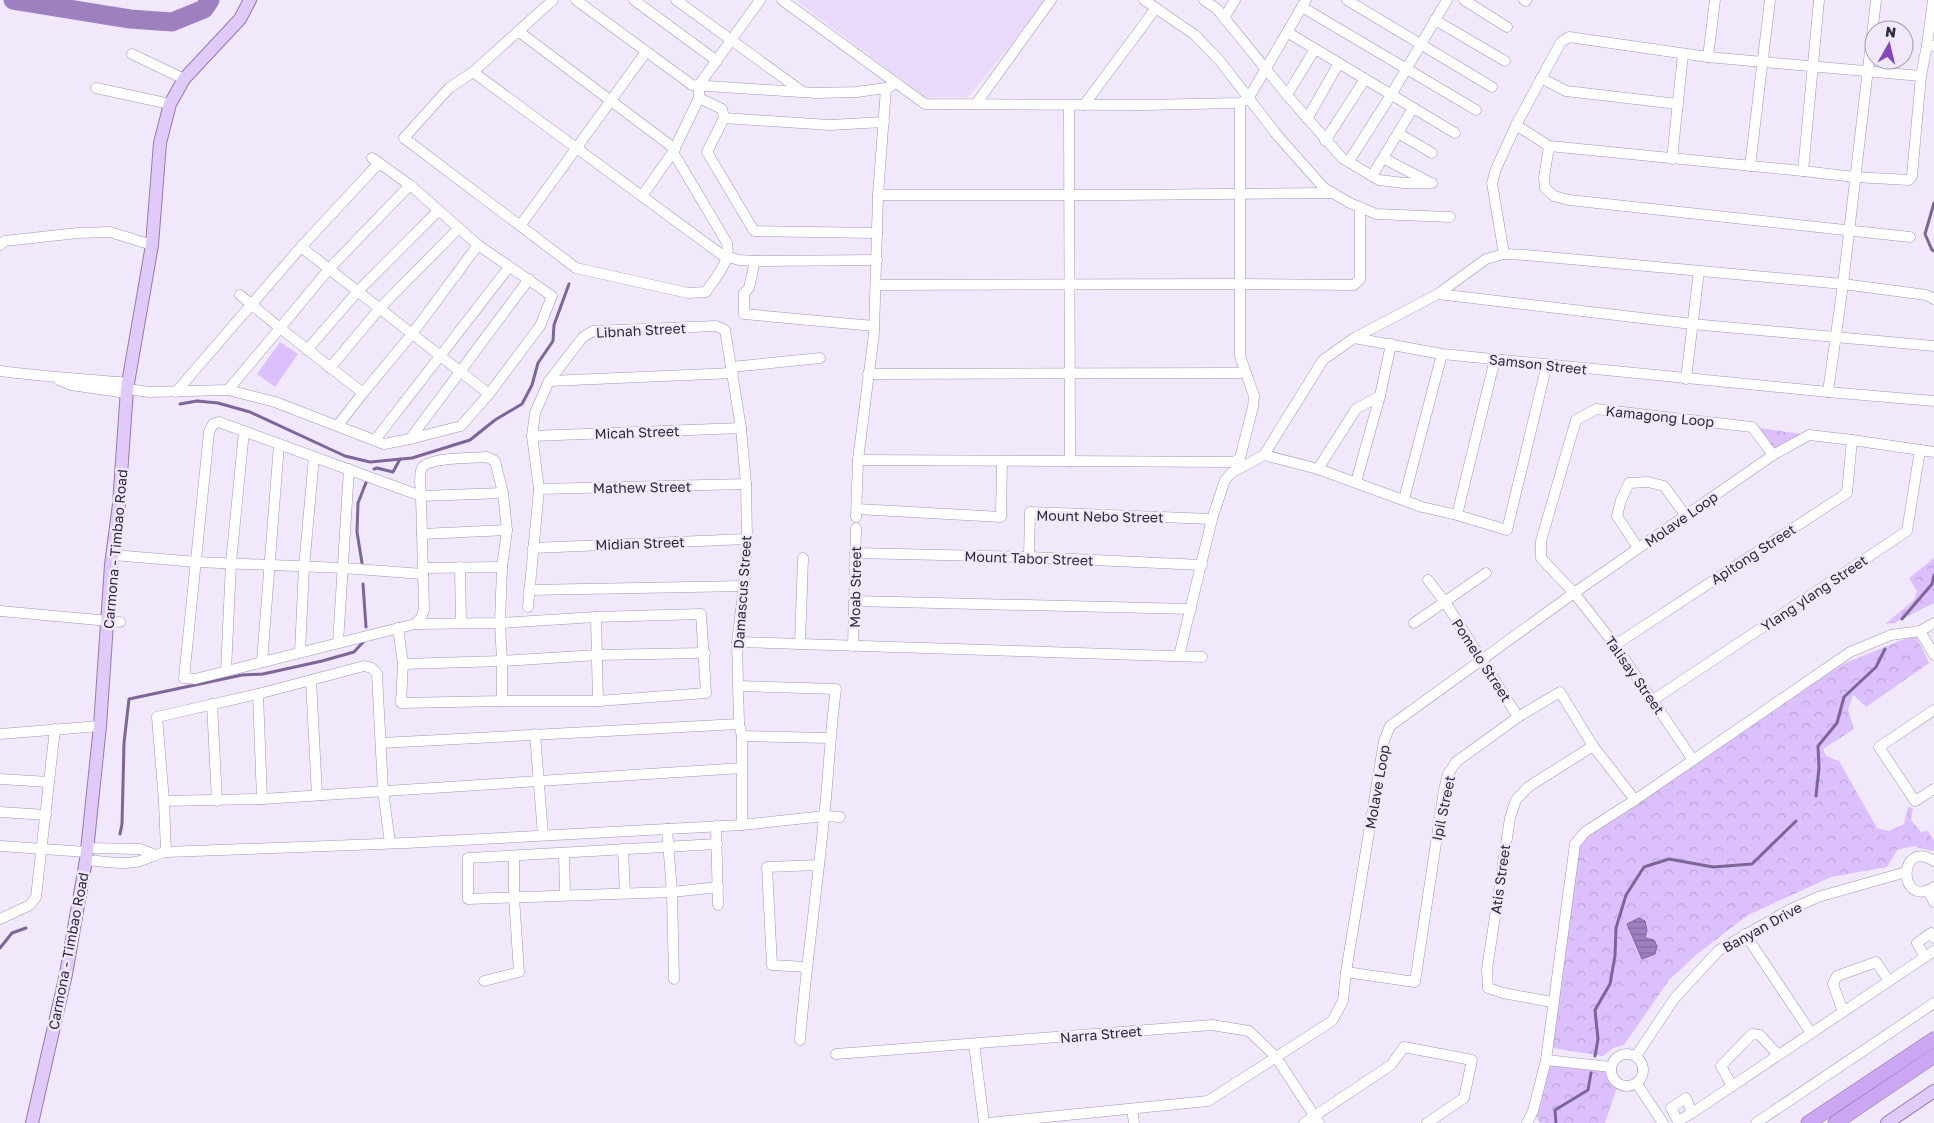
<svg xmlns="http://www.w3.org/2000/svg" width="1934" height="1123" font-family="'Golos Text',sans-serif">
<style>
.built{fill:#e9dafb}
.grass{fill:#dcc0fe}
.forest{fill:url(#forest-crowns)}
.water{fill:url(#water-rules);stroke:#7d6697}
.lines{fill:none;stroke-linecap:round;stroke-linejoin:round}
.stream{stroke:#7d6697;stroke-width:3}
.river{stroke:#9e80c0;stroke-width:19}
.minor-casing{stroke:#a395b5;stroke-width:11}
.major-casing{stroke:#947ab1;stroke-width:14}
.highway-casing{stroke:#947ab1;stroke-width:15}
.minor{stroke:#fff;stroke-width:10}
.major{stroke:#dfcaf8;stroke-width:12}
.highway{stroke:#caa6f3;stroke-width:14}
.labels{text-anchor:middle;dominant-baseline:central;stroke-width:5;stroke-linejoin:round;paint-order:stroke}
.street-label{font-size:14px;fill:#2f2936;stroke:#f1e8fc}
</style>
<defs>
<pattern id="forest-crowns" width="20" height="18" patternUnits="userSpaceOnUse" patternTransform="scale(1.25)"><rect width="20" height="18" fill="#dcc0fe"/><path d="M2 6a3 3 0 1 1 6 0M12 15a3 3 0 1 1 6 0" fill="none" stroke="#bda5da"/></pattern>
<pattern id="water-rules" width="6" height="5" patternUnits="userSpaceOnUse" patternTransform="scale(1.25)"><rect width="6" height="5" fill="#9e80c0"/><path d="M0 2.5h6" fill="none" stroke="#81699d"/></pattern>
</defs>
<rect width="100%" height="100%" fill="#f1e8fc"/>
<path class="built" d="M799,0H1047L968,97H925L798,2Z"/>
<path class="grass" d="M280,342L298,354L275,387L257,374Z"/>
<g class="forest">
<path d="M1752,427L1809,435L1773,455Z"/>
<path d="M1934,558V603L1894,623L1885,624L1914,600L1917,591L1909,578Z"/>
<path d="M1916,636L1929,663L1866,707L1853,695L1848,710L1854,729L1823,749L1826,756L1839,761L1877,828L1889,831L1904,824L1908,807L1913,808L1911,820L1921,832L1928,831L1934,841V850L1931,851L1913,846L1897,850L1887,867L1831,877L1748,915L1696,955L1669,980L1624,1045L1613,1048L1603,1056L1553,1048L1550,1041L1578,845L1586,833L1843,664L1902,640Z"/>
<path d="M1546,1060L1611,1070L1612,1077L1618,1084L1605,1123H1540L1533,1111Z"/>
</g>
<path class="water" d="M1639,918L1645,921L1647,930L1645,938L1654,940L1657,946L1655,954L1642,959L1627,924Z"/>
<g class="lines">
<g class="stream">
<path d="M1934,203L1925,234L1932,250L1934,251"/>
<path d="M180,404L197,401L218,403L250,412L345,456L370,462L412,458L470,440L495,420L522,404L532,385L538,363L553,341L554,325L569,284"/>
<path d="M374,469L377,468L393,472L400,459"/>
<path d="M362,563L357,532L358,503L367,480"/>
<path d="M363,584L366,627"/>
<path d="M1902,619L1932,584L1934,575"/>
<path d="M1816,796L1819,768L1818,746L1837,723L1844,697L1876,667L1885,649"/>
<path d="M120,834L122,824L124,743L129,699L242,675L263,674L322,661L354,652L365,640"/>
<path d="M0,948L12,933L26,928"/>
<path d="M1595,1056L1598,1039L1595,1010L1610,984L1615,956L1616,928L1626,895L1644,867L1669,859L1713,867L1752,864L1796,821"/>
<path d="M1556,1123L1555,1110L1588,1090L1591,1073"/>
</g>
<path class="river" d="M13,0L130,19L172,22L204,9L210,0"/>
<defs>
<g id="minor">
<path d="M553,0L473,72L449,88L404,138L576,268L688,293L706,292C715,277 731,263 727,243L673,152L699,98V85L760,0"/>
<path d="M576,0L692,85L816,93L857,92L886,88L891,86"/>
<path d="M634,0L717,61"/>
<path d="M676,0L803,92"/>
<path d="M782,0L925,104L1143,105L1240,103L1248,99L1306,0"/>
<path d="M1144,0L1195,35L1220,61L1277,135L1324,188L1350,203L1376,214L1450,217"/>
<path d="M1204,0L1217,9L1287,95L1342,158L1379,180L1404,183H1432"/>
<path d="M1347,0L1492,87"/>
<path d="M1464,0L1507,27"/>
<path d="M1524,0L1526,1"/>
<path d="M1302,7L1476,110"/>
<path d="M1224,18L1235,0"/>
<path d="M1435,20L1505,61"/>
<path d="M518,31L675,149"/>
<path d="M1287,32L1455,133"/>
<path d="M1927,45L1933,0"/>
<path d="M132,54L184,79"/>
<path d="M1708,57L1715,0"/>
<path d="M473,72L722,255L739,260L755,261L877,260"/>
<path d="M1541,78L1566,91L1678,104"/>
<path d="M96,88L170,104"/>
<path d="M1287,95L1315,49"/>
<path d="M699,98L722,109L724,118L707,152L754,231L877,233"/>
<path d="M976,104L1051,0"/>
<path d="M1069,105L1070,461"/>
<path d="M1084,105L1156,8"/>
<path d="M724,118L830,125L884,122"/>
<path d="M1307,119L1339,63"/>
<path d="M1516,125L1549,146L1803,171L1855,177L1909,180L1912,176L1921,76L1927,45L1934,46"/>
<path d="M1398,133L1432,153"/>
<path d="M1325,141L1365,79"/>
<path d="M1549,146L1544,178L1545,188L1554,196L1569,200L1910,237"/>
<path d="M1383,158L1429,182"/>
<path d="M1672,159L1683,54"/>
<path d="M1349,161L1391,95L1447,0"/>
<path d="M1750,166L1770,0"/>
<path d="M1803,171L1819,0"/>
<path d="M1372,176L1413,108"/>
<path d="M878,195H1122L1333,193"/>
<path d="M642,196L673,152"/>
<path d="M520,226L646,52"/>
<path d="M0,245L5,241L78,233L110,232L152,245"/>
<path d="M301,247L489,394"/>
<path d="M1504,254L1492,183L1496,169L1516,125L1561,42L1569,37L1708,57L1921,76"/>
<path d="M755,261L749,288L744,293V314L874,326"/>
<path d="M876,285L1240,284L1354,285L1360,279V207"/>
<path d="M1438,294L1692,324L1934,346"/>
<path d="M240,295L280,328L329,269L410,185"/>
<path d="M1354,338L1442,354L1828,392L1934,401"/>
<path d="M307,350L358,291L439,210"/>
<path d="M731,367L820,358"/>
<path d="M330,368L380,308L459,228"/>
<path d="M0,371C43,377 85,379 128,383"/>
<path d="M868,374L1246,373"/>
<path d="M1686,379L1699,271"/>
<path d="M59,380L71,385L127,393"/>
<path d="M549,381L733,373"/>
<path d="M127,389L150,392L228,390L275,402L384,444L410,439L461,426L489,394L540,326L552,296L478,245L410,185L372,158"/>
<path d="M228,390L280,328L363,393L338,425"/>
<path d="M176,392L301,247L379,163"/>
<path d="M1828,392L1843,284L1876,0"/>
<path d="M363,393L412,334L478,245"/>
<path d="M219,422L421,496L424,610L421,618L415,624L195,679L184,678L209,432L213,424Z"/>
<path d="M532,436L741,428"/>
<path d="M410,439L529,279"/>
<path d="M375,440L509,267"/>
<path d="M1264,455L1318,469L1422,507L1457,515L1507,530L1547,364"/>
<path d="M487,457L495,461L503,493L421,496C421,488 418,475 422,468C428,457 475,458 487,457Z"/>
<path d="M858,460L1234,462L1240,458L1253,407L1254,396L1240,356V103"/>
<path d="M1318,469L1356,409L1380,396"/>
<path d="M1356,482L1380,396L1391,344"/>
<path d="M539,489L746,484"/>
<path d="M1404,499L1442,354"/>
<path d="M857,509L1001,517L1002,461"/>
<path d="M1457,515L1495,359"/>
<path d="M856,517L858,460L874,333L878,195L886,88"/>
<path d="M422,534L507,530"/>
<path d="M533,548L747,539"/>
<path d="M1638,548L1617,516L1621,500L1629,483L1648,482L1664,486L1686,516"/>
<path d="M855,553L1029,557L1202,565"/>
<path d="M113,555L197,562L343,568L423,574"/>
<path d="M1029,557L1030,512L1212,519"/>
<path d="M460,567L461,623"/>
<path d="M423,568L502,567"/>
<path d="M1428,580L1445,602L1518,717"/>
<path d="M529,590L744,586"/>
<path d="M854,601L1191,609"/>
<path d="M528,607L539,489L532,436L535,413L549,381L583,337L593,331L716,326L725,330L741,428L746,484L747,539L744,586L737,642L739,724L742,736V825"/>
<path d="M0,611L120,622"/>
<path d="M596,617L598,701"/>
<path d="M1414,623L1486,573"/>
<path d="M415,624L500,623L502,567L507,530L503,493"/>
<path d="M398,628L403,664L502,661L500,623L596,617L701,614L706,693L598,701H502"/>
<path d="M1920,631L1934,655"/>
<path d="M737,642L1202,657"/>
<path d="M338,643L349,469"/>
<path d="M800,644L803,558"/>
<path d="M1615,645L1847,493L1852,440"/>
<path d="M853,646L856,528"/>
<path d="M300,652L304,567L314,457"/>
<path d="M1179,656L1212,519L1225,480L1231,473L1264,455L1323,360L1354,338L1438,294L1486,259L1504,254L1526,255L1843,284L1926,295L1934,299"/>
<path d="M262,662L279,444"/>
<path d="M403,664L401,703L502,701V661L597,655L705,653"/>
<path d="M226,671L231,563L244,431"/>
<path d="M311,680L317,795"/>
<path d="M738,686L836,689C830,731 829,774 824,817C817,892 806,965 800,1040"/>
<path d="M258,694L262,799"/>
<path d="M1653,700L1907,531L1920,450"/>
<path d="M212,704L217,801"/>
<path d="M1934,710L1879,747L1915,801L1934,789"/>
<path d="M0,734L100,726"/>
<path d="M535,734L543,835"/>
<path d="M742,736L829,738"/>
<path d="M382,743L739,724"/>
<path d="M1693,760L1615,645L1574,593L1541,558V541L1576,420L1596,409L1752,427L1773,455"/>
<path d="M0,779L49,782"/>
<path d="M164,801L262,799L742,768"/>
<path d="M0,812L46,815"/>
<path d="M716,826L718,905"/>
<path d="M667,829L672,892L674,979"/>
<path d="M717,844L468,858V899L672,892L718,887"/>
<path d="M0,846L87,852"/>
<path d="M87,848L140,849L153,854"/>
<path d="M623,849L625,893"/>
<path d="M166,852L164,801L157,717L258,694L364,666L372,668L377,674L383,790L390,843"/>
<path d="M564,853L565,895"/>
<path d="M86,860C103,861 126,866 143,860C151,857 157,854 166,852L406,843L742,825L825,816L840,817"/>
<path d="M1934,861C1897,838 1898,910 1934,887"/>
<path d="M1928,891L1934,902"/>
<path d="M0,919L30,905L36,897L55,729"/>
<path d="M1745,934L1811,1033"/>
<path d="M1925,957L1917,943L1931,933L1934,938"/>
<path d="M806,967L772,965L767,867L819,865"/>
<path d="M1346,972L1415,982L1444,790L1448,774L1456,762L1518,717L1560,692L1593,746L1635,800"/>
<path d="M484,981L519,972L514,897V856"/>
<path d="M1552,1002L1503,993L1488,988L1487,969L1510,818L1516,800L1528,787L1593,746"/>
<path d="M1843,1012L1833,984L1837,976L1876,962L1889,981"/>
<path d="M974,1044L984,1123"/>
<circle cx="1627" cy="1070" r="16"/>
<path d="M836,1054L1212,1025L1249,1031L1276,1057L1319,1123"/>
<path d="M1636,1056L1674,999L1719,950L1789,910L1818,897L1906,872"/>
<path d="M1546,1060L1611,1067"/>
<path d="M1637,1084L1663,1123"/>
<path d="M1732,1086L1721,1066L1752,1034L1760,1035L1778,1055"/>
<path d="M1132,1109L1134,1123"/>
<path d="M1692,1113L1686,1098L1671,1108L1678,1121L1692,1113L1934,951"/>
<path d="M987,1123L1208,1101L1332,1021L1343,1001L1346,972L1384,741L1390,726L1574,593L1773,455L1809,435L1852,440L1934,452"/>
<path d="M1304,1123L1391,1065L1404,1047L1472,1060L1464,1098L1427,1123"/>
<path d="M1527,1123L1533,1111L1546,1060L1575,844L1585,832L1635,800L1850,652L1891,635L1920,631L1934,623"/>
<path d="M1756,1123L1934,1003"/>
</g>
<g id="major">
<path d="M32,1123L66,974L86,860L100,726L111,565L119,504L127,389L152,245L160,143L170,104L184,79L240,19L250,0"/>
<path d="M1887,1123L1934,1091"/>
</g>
<g id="highway">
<path d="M1808,1123L1934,1039"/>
<path d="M1835,1123L1934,1056"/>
</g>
</defs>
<use href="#minor" class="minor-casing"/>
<use href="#major" class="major-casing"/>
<use href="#highway" class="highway-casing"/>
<use href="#minor" class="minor"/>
<use href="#major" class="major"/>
<use href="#highway" class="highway"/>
</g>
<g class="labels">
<g class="street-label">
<text transform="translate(641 330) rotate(-3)">Libnah Street</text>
<text transform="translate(1538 364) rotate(6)">Samson Street</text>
<text transform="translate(1660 416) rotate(6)">Kamagong Loop</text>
<text transform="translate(637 432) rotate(-2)">Micah Street</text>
<text transform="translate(642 487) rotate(-1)">Mathew Street</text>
<text transform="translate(1100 516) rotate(1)">Mount Nebo Street</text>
<text transform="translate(1681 519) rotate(-35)">Molave Loop</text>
<text transform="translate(640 543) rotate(-2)">Midian Street</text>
<text transform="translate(115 549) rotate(-85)">Carmona - Timbao Road</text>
<text transform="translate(1753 554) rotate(-33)">Apitong Street</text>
<text transform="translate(1029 558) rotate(2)">Mount Tabor Street</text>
<text transform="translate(855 587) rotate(-89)">Moab Street</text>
<text transform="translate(742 592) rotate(-86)">Damascus Street</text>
<text transform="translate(1814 593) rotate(-34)">Ylang ylang Street</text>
<text transform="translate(1482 660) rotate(57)">Pomelo Street</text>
<text transform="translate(1635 675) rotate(55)">Talisay Street</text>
<text transform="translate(1377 787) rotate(-80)">Molave Loop</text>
<text transform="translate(1443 808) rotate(-78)">Ipil Street</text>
<text transform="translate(1500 879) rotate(-82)">Atis Street</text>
<text transform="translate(1762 927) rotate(-29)">Banyan Drive</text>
<text transform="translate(68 951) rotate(-79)">Carmona - Timbao Road</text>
<text transform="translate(1101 1034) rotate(-5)">Narra Street</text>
</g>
</g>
<g transform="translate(1889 45) rotate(8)"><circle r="24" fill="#f1e8fc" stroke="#a39cad"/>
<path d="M0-4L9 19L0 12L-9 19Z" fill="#8647bd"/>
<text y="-8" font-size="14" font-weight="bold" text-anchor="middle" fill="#2f2936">N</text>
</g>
</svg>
